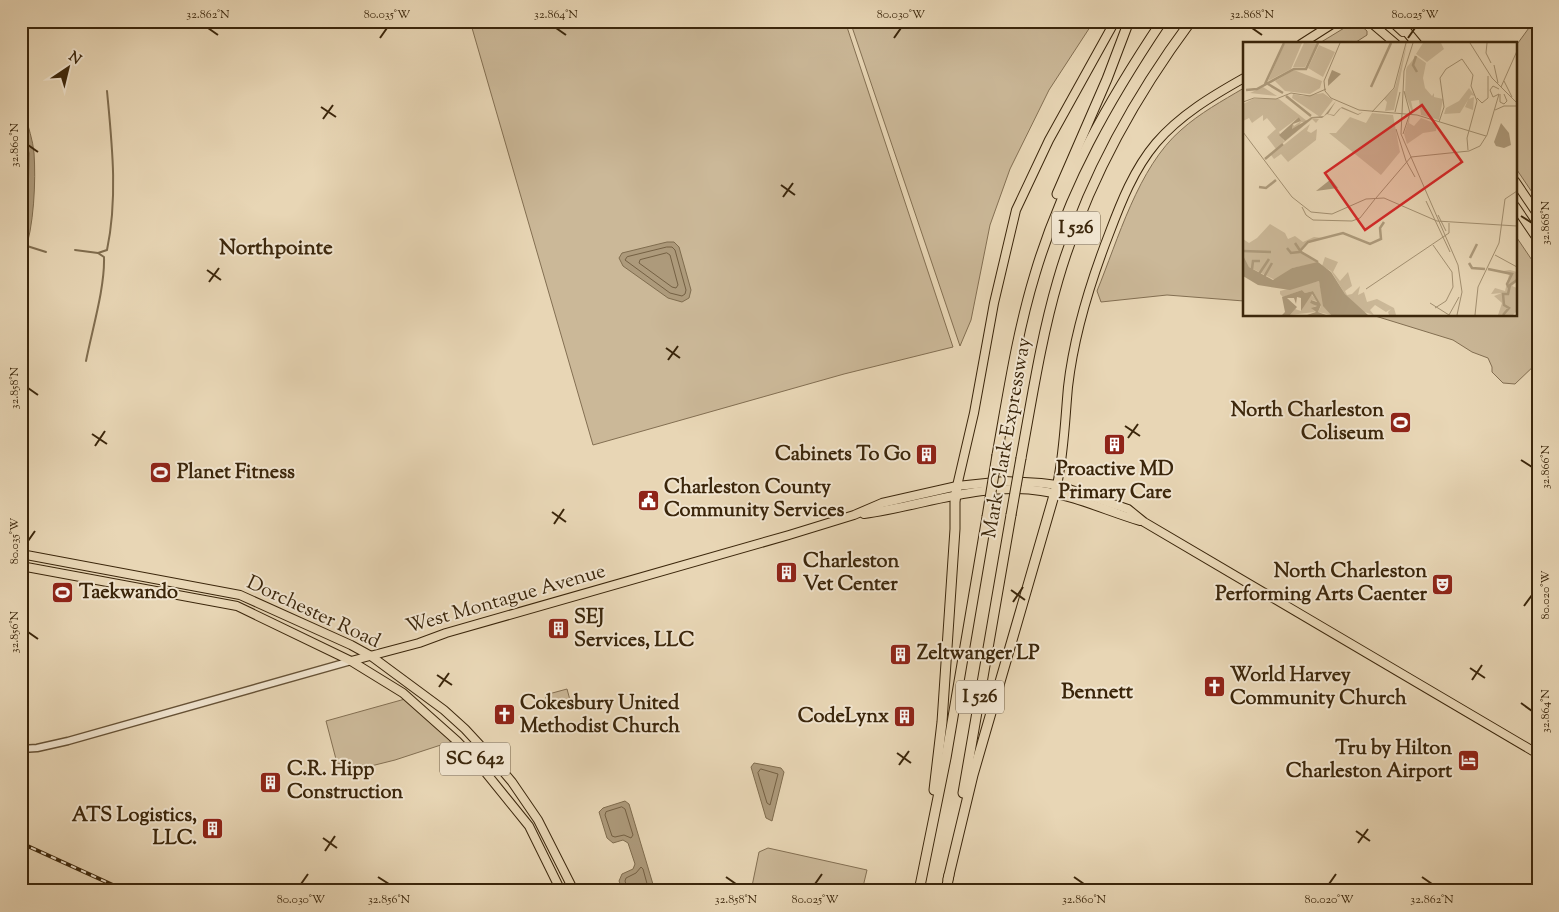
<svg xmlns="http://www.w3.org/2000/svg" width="1559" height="912" font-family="'Sorts Mill Goudy',serif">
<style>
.green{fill:#cbb898;stroke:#836f52}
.water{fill:#ad9a7b;stroke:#7f6c4e}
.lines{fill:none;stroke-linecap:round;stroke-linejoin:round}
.shore{stroke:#746043;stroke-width:1}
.stream{stroke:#7f6c4e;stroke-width:2}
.minor-casing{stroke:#665236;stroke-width:9}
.major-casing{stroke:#3b260b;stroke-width:10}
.highway-casing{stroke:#3b260b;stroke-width:11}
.minor{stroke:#f0e4cf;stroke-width:6}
.major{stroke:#e8d6b5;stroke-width:8}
.highway{stroke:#e8d6b5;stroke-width:9}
.rail-casing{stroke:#3b260b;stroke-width:4}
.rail{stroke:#f0e4cf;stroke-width:2;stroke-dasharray:5.5;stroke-linecap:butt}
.highway-bridge-casing{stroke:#3b260b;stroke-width:11;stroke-linecap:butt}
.highway-bridge{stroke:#e8d6b5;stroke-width:9}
.ticks{fill:none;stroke:#3b260b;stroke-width:2}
.labels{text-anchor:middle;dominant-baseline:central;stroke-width:4;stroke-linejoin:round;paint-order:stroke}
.shield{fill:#f0e4cf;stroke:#715f46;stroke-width:1}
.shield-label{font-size:19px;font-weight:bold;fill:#3b260b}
.poi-label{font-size:20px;font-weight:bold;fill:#3b260b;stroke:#f0e4cf;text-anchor:start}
.street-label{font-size:20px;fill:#3b260b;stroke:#f0e4cf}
.neighbourhood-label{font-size:21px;font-weight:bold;fill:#3b260b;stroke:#f0e4cf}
.inset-river{fill:none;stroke:#ad9a7b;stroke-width:2.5}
.inset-road{fill:none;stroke:#a39071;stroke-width:1}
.view{fill:#d62828;fill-opacity:0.15;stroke:#d62828;stroke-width:2.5}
.inset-edge{fill:none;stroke:#3b260b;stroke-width:2.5}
.neatline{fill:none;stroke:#3b260b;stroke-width:2}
.ticks-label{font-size:12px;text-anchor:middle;fill:#3b260b}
</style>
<rect width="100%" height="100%" fill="#e8d6b5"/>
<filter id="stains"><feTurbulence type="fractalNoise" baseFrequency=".004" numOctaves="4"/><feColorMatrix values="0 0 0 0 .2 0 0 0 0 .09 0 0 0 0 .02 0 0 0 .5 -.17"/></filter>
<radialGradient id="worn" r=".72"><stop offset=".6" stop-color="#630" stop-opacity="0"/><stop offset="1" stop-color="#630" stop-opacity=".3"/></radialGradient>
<g class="green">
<path d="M470,21H845L953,347L844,374L593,445Z"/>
<path d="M850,21H1094L1049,90L1010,169L990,225L971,320L960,346Z"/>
<path d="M1534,21H1538V201L1515,167V47Z"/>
<path d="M1354,22L1358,23L1367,31V35L1353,44H1318Z"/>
<path d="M1244,88V301L1167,295L1101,302L1097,291C1118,240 1138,167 1181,130C1200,113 1222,101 1244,88Z"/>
<path d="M1515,235L1538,269V362L1515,384L1503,383L1492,372V367L1488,358L1472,352L1453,340L1372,315H1515Z"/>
<path d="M567,689L570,700L549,707L545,695Z"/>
<path d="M405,699L453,741L395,760L359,769L337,763L326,721Z"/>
<path d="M768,848L867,870L862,891H751L759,852Z"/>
</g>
<g class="water">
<path d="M21,114H25C28,127 33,140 34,153C36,180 34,228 24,254H21Z"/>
<path d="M667,242H674L679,247L691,290L689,298L682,302L668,298L623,266L619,258L622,253Z"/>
<path d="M754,763L781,768L784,772L772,821L766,818L751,767Z"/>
<path d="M625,801L629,804L655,891H623L619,881L622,874L633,869L635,864L628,843L623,840L613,843L607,838L599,812L603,808Z"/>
</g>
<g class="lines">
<g class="shore">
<path d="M21,120L29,153L28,204L21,248"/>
<path d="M21,147L23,153L21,208"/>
<path d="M667,247H672L675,250L686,290L685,294L682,296L670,293L625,260L627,257Z"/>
<path d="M667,253L670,255L678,285L676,288L672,287L639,263L640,260Z"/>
<path d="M761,769L778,774L770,805L767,803L758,773Z"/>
<path d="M622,807L625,809L633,835L631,838L624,835L615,837L612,836L605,815L606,812Z"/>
<path d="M628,891L625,881L626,878L636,873L641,867L643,869L649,891"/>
</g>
<g class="stream">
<path d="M27,246L46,252"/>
<path d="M75,250L98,253L104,257C105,288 92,330 86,361"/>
<path d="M98,253L107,250C118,197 112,144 107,91"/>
</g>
<defs>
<path id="minor" d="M21,749L37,748L68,741L351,661"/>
<g id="major">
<path d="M1369,21L1396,44"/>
<path d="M1391,21L1403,32"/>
<path d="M1301,44L1337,21"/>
<path d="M1515,181L1538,215"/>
<path d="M1515,206L1538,240"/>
<path d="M1057,485C1064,453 1065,420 1068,387C1074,334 1090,283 1109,234C1121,202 1134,169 1156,143C1180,115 1212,96 1244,78"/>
<path d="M957,486L974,413L994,303L1016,210L1049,140L1115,21"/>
<path d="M864,514C923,506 980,482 1041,491C1075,496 1107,511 1140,521"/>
<path d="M21,554L240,595L351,645L371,656L444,710L465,729L490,756L512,782L538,820L574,891"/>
<path d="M21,566L237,606L351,661L403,693L457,741L478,763L529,826L561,891"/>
<path d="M351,661L419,643L446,633L789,535L854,515L882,503L957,486L1005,481L1041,483L1057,485L1128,509L1144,522L1538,754"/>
</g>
<g id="highway">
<path d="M1398,21L1417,44"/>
<path d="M1057,194L1107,79L1129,21"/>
<path d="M997,455C1008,394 1017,333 1035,274C1062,183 1109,100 1162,21"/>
<path d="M1021,458C1032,398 1041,338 1058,280C1085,187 1133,99 1191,21"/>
<path d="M934,790L942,722L955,529V502L957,486"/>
<path d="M963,793L1011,515"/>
<path d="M948,879L973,775L1057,485"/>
<path d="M919,891L946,758L987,517"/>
<path d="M946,891L949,875"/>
</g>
</defs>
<use href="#minor" class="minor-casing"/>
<use href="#major" class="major-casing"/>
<use href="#highway" class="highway-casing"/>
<use href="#minor" class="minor"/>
<use href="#major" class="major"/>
<use href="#highway" class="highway"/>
<defs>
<path id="rail" d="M21,843L126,891"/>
</defs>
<use href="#rail" class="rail-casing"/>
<use href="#rail" class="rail"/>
<defs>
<g id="highway-bridge">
<path d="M1011,515L1021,458"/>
<path d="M987,517L997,455"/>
</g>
</defs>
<use href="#highway-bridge" class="highway-bridge-casing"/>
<use href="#highway-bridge" class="highway-bridge"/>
</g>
<path class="ticks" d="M208,28L218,35M556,28L566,35M1252,28L1262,35M380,38L387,28M894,38L901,28M1408,38L1415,28M321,107L336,117M323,119L333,105M28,145L38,152M781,185L795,195M783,197L793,183M1521,216L1532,223M207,270L221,280M209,282L219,268M666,348L680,358M668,360L678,346M28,388L38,395M1125,426L1140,436M92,434L107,444M1128,438L1138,424M95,446L105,431M1521,460L1532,467M552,512L566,522M554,524L564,509M28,541L35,531M1011,590L1025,600M1013,602L1023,587M1524,606L1532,595M28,632L38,639M1470,668L1485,678M437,675L452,685M1472,680L1482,665M439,687L449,673M1521,703L1532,711M897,753L911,763M899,765L909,751M1356,831L1370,841M323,838L337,848M1358,843L1368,829M325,851L335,836M378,877L389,884M726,877L736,884M1074,877L1084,884M1422,877L1432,884M301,884L308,874M815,884L822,874M1329,884L1336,874"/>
<defs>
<symbol id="stadium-square" viewBox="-11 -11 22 22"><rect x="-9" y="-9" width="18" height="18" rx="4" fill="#8f2418" stroke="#f0e4cf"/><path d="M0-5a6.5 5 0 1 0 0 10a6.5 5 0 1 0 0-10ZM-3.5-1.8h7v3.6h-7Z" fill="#fff"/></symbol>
<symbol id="building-square" viewBox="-11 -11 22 22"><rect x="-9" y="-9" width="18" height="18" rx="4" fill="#8f2418" stroke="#f0e4cf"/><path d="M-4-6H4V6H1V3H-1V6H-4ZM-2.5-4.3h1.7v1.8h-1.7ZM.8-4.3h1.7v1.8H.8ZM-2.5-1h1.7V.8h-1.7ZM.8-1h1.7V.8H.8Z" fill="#fff"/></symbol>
<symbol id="civic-square" viewBox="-11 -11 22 22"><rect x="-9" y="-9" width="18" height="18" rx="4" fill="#8f2418" stroke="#f0e4cf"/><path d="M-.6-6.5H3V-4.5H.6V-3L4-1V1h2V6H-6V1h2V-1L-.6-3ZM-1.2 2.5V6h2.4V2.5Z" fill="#fff"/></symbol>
<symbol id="theatre-square" viewBox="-11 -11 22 22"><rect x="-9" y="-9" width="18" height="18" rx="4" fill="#8f2418" stroke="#f0e4cf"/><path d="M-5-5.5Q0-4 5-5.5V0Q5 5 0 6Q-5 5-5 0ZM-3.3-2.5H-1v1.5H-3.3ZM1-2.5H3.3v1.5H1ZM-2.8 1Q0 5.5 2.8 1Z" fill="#fff"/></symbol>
<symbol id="church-square" viewBox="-11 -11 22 22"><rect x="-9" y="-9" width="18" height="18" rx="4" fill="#8f2418" stroke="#f0e4cf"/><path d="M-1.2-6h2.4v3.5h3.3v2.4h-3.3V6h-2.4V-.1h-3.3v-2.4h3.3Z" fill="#fff"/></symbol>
<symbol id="hotel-square" viewBox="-11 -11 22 22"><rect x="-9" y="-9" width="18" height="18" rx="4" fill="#8f2418" stroke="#f0e4cf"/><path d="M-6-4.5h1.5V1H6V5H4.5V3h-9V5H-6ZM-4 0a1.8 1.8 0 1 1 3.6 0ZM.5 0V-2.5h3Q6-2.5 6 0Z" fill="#fff"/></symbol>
</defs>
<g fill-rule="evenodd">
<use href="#stadium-square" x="1388" y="410" width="25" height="25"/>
<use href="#building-square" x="1102" y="432" width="25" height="25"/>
<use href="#building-square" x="914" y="442" width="25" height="25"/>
<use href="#stadium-square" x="148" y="460" width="25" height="25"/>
<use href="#civic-square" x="636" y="488" width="25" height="25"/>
<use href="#building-square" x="774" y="560" width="25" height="25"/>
<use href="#theatre-square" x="1430" y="572" width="25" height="25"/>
<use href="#stadium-square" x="50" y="580" width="25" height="25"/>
<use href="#building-square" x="546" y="616" width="25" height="25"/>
<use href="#building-square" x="888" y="642" width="25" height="25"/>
<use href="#church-square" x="1202" y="674" width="25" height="25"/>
<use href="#church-square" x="492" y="702" width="25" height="25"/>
<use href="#building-square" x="892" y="704" width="25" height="25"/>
<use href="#hotel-square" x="1456" y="748" width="25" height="25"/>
<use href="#building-square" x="258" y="770" width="25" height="25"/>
<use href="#building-square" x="200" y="816" width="25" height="25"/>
</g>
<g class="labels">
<g class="shield">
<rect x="1052" y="211.5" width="48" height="33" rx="4"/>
<rect x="956" y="680.5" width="48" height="33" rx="4"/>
<rect x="440" y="742.5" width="70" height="33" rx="4"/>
</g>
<g class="shield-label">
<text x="1076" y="228">I 526</text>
<text x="980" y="697">I 526</text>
<text x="475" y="759">SC 642</text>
</g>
<g class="poi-label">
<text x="1384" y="411" text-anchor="end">North Charleston<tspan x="1384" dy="23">Coliseum</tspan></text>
<text x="911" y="455" text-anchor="end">Cabinets To Go</text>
<text x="1115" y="470" text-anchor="middle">Proactive MD<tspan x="1115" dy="23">Primary Care</tspan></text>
<text x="177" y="473">Planet Fitness</text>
<text x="664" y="488">Charleston County<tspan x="664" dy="23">Community Services</tspan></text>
<text x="803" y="562">Charleston<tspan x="803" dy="23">Vet Center</tspan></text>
<text x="1427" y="572" text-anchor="end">North Charleston<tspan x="1427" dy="23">Performing Arts Caenter</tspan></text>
<text x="79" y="593">Taekwando</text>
<text x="574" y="618">SEJ<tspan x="574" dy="23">Services, LLC</tspan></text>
<text x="917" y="654">Zeltwanger LP</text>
<text x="1230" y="676">World Harvey<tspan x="1230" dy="23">Community Church</tspan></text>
<text x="520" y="704">Cokesbury United<tspan x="520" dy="23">Methodist Church</tspan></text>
<text x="889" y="717" text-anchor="end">CodeLynx</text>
<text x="1452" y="749" text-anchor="end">Tru by Hilton<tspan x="1452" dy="23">Charleston Airport</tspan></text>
<text x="287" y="770">C.R. Hipp<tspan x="287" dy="23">Construction</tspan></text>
<text x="197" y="816" text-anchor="end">ATS Logistics,<tspan x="197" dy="23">LLC.</tspan></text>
</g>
<g class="street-label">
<text transform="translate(1008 438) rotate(-80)">Mark Clark Expressway</text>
<text transform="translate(506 600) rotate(-16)">West Montague Avenue</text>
<text transform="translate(313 613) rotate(25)">Dorchester Road</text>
</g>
<g class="neighbourhood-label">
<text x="276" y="249">Northpointe</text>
<text x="1097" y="693">Bennett</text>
</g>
</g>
<g transform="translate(1243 42)">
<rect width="274" height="274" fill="#e8d6b5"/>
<path d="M42,1H59L48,27L25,39ZM61,1L74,2L62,25H50ZM164,1L151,68L142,69L144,60L141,57L152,46ZM171,1L164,25L173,14L183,21L180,36L182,46L189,54L191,51V55L200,57L196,78L178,73L176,58L168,59L170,68L169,70L162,52L163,28ZM180,1H198L201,7L184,20L173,12ZM76,3L92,10L80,35L65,26ZM51,28L79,39L77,46L67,52L42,49L32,39ZM20,45L34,54L7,51ZM226,46L232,54L228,53L226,57L231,55L230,68L222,65L225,58L217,71L201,72L203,66L216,59ZM80,51L90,58L77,75L49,56L50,52L60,54ZM10,57H36L64,79L68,75H70L64,80H58L54,87H49L50,82L51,84L58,79L56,75L36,90L41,99L70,76L76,77L73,81L69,77L33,107L24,95L33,87L24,76L20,79V73L9,81L6,76L0,79V62ZM129,71L150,73L157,110L138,133L86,91H93L107,75L123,81ZM167,73L166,81L171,84L178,76L194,82L193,89L180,91L164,102L161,92ZM67,82L64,89L68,91L74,87L73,98L45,120L38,112L31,117L28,113ZM27,182L42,191L45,197L52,194L60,200L71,195L79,196L62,202L57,208L75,221L49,226L32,238L6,225L0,213V197L6,201L14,196ZM82,215L95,220L90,230L97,239L105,230L109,244L102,249L104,253L109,252L117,244L115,253L121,250L124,260L134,257L151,266L153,273H146L145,270L148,267L143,270L132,263L127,268L131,273L118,269L102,252L88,229L79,224ZM267,228L274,230V239L269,244L274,246L273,270L270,273H255L259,261L251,254L259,251L248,252L252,246L262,249L266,233L260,229ZM76,239L81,263L88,273L75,270L78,264L70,249L62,251L59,248L40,255L37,252V249ZM68,252L74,259L68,258L67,261L74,263L69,266L72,270L47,273L52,267L58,269Z" fill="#cbb898"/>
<path d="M89,28L98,32L85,44V38ZM93,59L85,72L91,73L96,67L99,65L115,72L120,70L115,73L98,66L91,74L84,72L79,76H70L42,99L36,93L56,75L58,79L50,82L49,87L69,75L81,74ZM258,81L266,91L268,103L261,106L253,104L251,100ZM88,137L95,146L73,149ZM0,213L6,225L30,238L49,226L75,220L88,230L102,252L125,273H88L80,264L76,239L47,248L15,243L0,234ZM59,248L62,251L70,249L78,263L75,270L83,273H64L73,270L68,266L74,264L67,261L68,258L74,260L69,252L58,269V256L54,255L53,262L51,256H44L54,265L47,273H39L42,270L39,255Z" fill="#ad9a7b"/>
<path class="inset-river" d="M173,14L170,23L174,30M22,42L41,1M25,42L40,51M128,45L148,1M3,48L14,47L51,27H63L75,1M43,54L68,74M22,117L40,102M16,145L23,146L33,138M52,201L58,210L75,220M44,206L48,211L56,210L65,200L100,191L127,202L138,197L137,186L141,180M0,209L28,210M227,216L234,202M226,221L229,226L242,227M9,227L10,219H17M245,227L269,232L264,242L266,246M16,232L26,217M21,235L29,221M260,273L266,266L261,263L260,252H265L267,243L274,238"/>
<path class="inset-road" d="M97,1L81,39L82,49L88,56L116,68L174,73L243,94M170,1L161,29L158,92L215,223L219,250L214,273M227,1L249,36L274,61M244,1L243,11L248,21M251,23L255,41M261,39L269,55M258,45L274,9M256,47L250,44L247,48L250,55L256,52M161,49L167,71M257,52V60L261,62L264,59L261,52M234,56L239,61L245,56V34M0,60L11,56L33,57L48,51L67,54L83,47M252,68L261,64H274M129,70L151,46L163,1M152,70L157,50M196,80L201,65L197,36L203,27L219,17L230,33L228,44L234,59L224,96L225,108M153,87L163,119M0,90L49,155L68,170L89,172L123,157L141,156L194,179L274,184M160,92L167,71M163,119L172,135M133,156L168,115L226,109L237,104L244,93L256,52M183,159L207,210M59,165L63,173L70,178L109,179L117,176L132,157M195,173L203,189M190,203L209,230L210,245L203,259L192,266M252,213L274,225M123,247L206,191V181M187,261L206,273M206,273L216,255M232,273L235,245L256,201L262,157L274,149"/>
<path class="view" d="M179,63L219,120L122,188L82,131Z"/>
<rect width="274" height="274" class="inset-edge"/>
</g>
<rect width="1559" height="912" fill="none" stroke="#e8d6b5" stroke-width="55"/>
<g transform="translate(68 68) rotate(35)" stroke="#f0e4cf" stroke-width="4" paint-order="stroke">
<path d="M0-4L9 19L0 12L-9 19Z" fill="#3b260b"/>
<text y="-8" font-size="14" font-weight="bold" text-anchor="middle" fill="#3b260b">N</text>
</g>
<rect x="28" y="28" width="1504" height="856" class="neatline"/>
<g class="ticks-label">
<text x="208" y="18">32.862°N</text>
<text x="387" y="18">80.035°W</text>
<text x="556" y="18">32.864°N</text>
<text x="901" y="18">80.030°W</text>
<text x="1252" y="18">32.868°N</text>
<text x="1415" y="18">80.025°W</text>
<text transform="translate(14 145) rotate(-90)" y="4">32.860°N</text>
<text transform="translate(1545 223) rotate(-90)" y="4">32.868°N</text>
<text transform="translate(14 388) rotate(-90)" y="4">32.858°N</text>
<text transform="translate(1545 467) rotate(-90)" y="4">32.866°N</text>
<text transform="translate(14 541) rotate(-90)" y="4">80.035°W</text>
<text transform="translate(1545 595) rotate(-90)" y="4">80.020°W</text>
<text transform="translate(14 632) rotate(-90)" y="4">32.856°N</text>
<text transform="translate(1545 711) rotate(-90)" y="4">32.864°N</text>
<text x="301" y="903">80.030°W</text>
<text x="389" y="903">32.856°N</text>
<text x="736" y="903">32.858°N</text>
<text x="815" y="903">80.025°W</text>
<text x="1084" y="903">32.860°N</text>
<text x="1329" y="903">80.020°W</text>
<text x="1432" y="903">32.862°N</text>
</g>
<rect width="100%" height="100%" filter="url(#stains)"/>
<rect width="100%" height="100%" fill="url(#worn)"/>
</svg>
